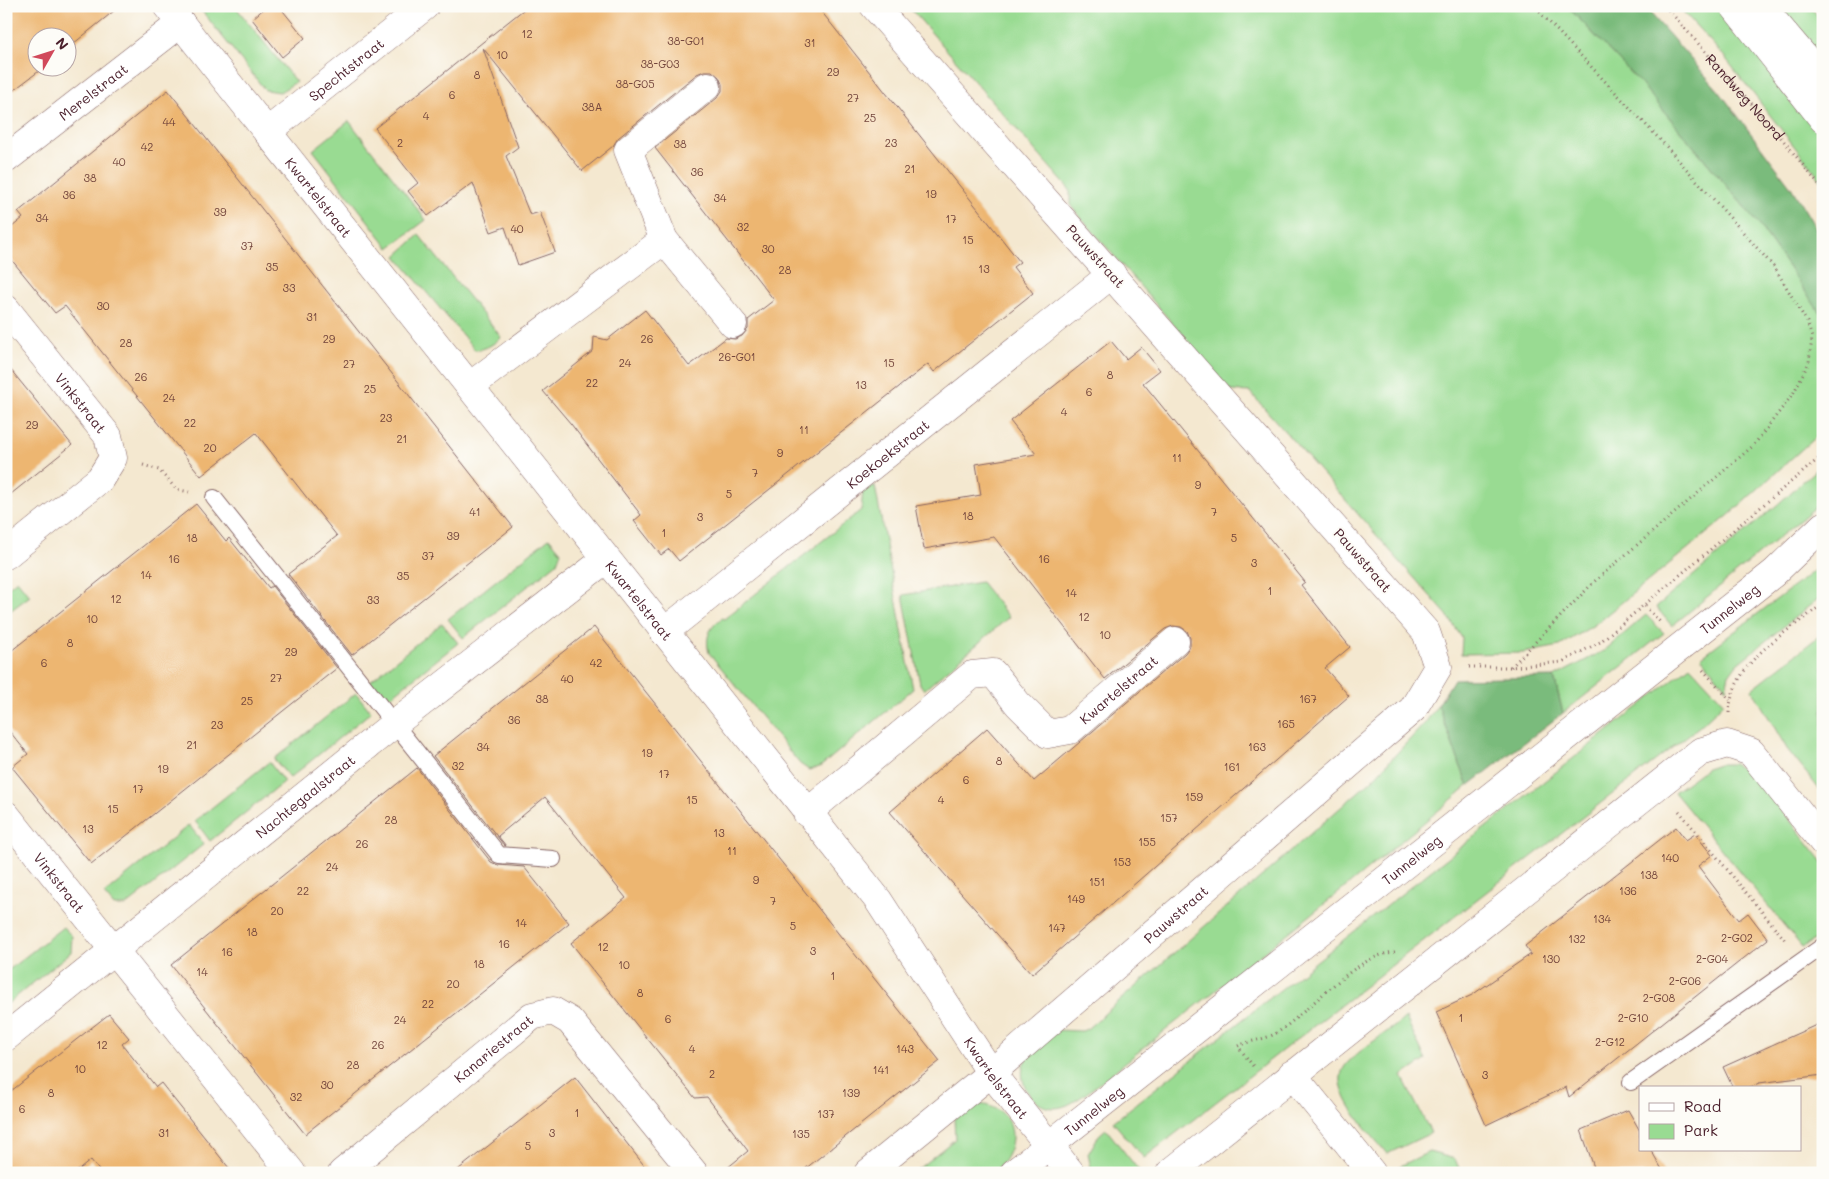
<svg xmlns="http://www.w3.org/2000/svg" width="1829" height="1179" font-family="Mali,sans-serif">
<style>
.green{fill:#99db92;stroke:#727d5e}
.forest{fill:#7abb7c;stroke:#626d54}
.building{fill:#edb671}
.lines{fill:none;stroke-linecap:round;stroke-linejoin:round}
.lane-casing{stroke:#866565;stroke-width:18}
.street-casing{stroke:#866565;stroke-width:29}
.secondary-casing{stroke:#866565;stroke-width:29}
.path{stroke:#866565;stroke-width:3;stroke-dasharray:1 4;stroke-linecap:butt}
.lane{stroke:#fff;stroke-width:16}
.street{stroke:#fff;stroke-width:28}
.secondary{stroke:#fff;stroke-width:28}
.labels{text-anchor:middle;dominant-baseline:central;stroke-width:4;stroke-linejoin:round;paint-order:stroke}
.number-label{font-size:11px;fill:#73453c}
.street-label{font-size:14px;fill:#4a1f2b;stroke:#fdfcf7}
</style>
<rect width="100%" height="100%" fill="#fdfcf7"/>
<filter id="ink" filterUnits="userSpaceOnUse"><feTurbulence type="fractalNoise" baseFrequency=".02" numOctaves="2"/><feDisplacementMap in="SourceGraphic" scale="10" xChannelSelector="R" yChannelSelector="G"/><feConvolveMatrix kernelMatrix="1 2 1 2 8 2 1 2 1" color-interpolation-filters="sRGB"/></filter>
<filter id="wash" filterUnits="userSpaceOnUse"><feTurbulence type="fractalNoise" baseFrequency=".0096" numOctaves="4" result="noise"/><feDisplacementMap in="SourceGraphic" scale="20" xChannelSelector="R" yChannelSelector="G"/><feGaussianBlur stdDeviation="1.12" result="paint"/><feColorMatrix in="noise" values="0 0 0 0 0 0 0 0 0 0 0 0 0 0 0 0 0 1.4 0 .05"/><feComposite in="paint" operator="in"/></filter>
<g filter="url(#wash)">
<rect width="100%" height="100%" fill="#f4e8d0"/>
<g class="green">
<path d="M198,6H235L296,82L280,92L265,90Z"/>
<path d="M908,6H1567L1642,85L1757,222L1823,317V430L1728,516L1594,625L1560,646L1523,653L1461,654L1462,638L1447,615L1250,392L1231,391L1070,205V190Z"/>
<path d="M1678,6H1720L1823,137V183L1723,55Z"/>
<path d="M1775,6H1809L1823,21V63Z"/>
<path d="M349,121L426,220L389,248L313,150Z"/>
<path d="M419,235L501,337C495,344 484,350 475,350L396,256Z"/>
<path d="M1823,463V501L1672,626L1656,607L1777,505Z"/>
<path d="M873,486H875L913,689L820,767L809,770L800,764L709,653C705,637 709,628 722,618L724,619L861,510L863,490Z"/>
<path d="M549,538L561,552L557,563L463,638L448,619Z"/>
<path d="M1823,564V595L1737,664L1729,675L1726,688L1701,657Z"/>
<path d="M17,580L30,596L6,614V589Z"/>
<path d="M981,582L1009,617L924,690L920,684L903,595Z"/>
<path d="M1646,615L1664,633L1563,713L1554,677L1605,650Z"/>
<path d="M442,623L458,643L384,702L369,682Z"/>
<path d="M1823,633V794L1787,749L1752,689Z"/>
<path d="M1690,666L1724,703L1700,726L1144,1158L1113,1122Z"/>
<path d="M356,693L371,712L290,778L274,759Z"/>
<path d="M1438,705L1468,786L1341,891L1088,1092C1078,1099 1067,1108 1054,1108C1030,1108 1014,1077 1027,1057C1033,1047 1046,1038 1054,1030L1082,1031L1087,1029L1372,780L1425,723Z"/>
<path d="M269,762L284,782L210,841L195,821Z"/>
<path d="M1719,764H1733L1755,776L1823,862V935L1802,947L1674,792L1707,768Z"/>
<path d="M189,825L204,844L126,906H114L104,894Z"/>
<path d="M63,927L72,936L71,952L6,1005V972Z"/>
<path d="M1406,1018L1426,1060L1402,1076L1431,1133L1387,1154C1372,1134 1327,1091 1345,1066C1354,1053 1392,1029 1406,1018Z"/>
<path d="M973,1104C1017,1103 1024,1147 993,1173H913L955,1139L954,1118Z"/>
<path d="M1106,1129L1141,1173H1092L1088,1154L1099,1135Z"/>
<path d="M1429,1152L1455,1159L1461,1173H1402L1398,1167Z"/>
</g>
<g class="forest">
<path d="M1567,6H1644L1719,91L1791,187L1823,240V317L1757,222L1642,85Z"/>
<path d="M1554,677L1563,713L1468,786L1438,705L1454,679Z"/>
</g>
<g id="blocks">
<g class="building">
<path d="M6,6H120L68,48V38H38V68H43L6,96Z"/>
<path d="M267,6H279L305,38L282,57L252,19Z"/>
<path d="M528,6H817L1020,262L1013,267L1033,293L934,372L928,364L679,561L669,549L661,555L634,521L641,515L571,424L543,391L593,351L594,337L607,340L645,310L689,366L726,338L735,339L742,336L748,329V320L774,300L655,148L717,98L722,91V84L719,77L712,71H704L697,74L618,138L613,146L582,171L483,48L518,147L506,156L530,215L540,212L555,252L518,265L505,227L491,232L473,183L428,216L408,191L418,183L375,128Z"/>
<path d="M168,90L513,527L352,655L288,574L337,536L256,433L201,476L65,306L55,313L6,253V232L23,218L18,212Z"/>
<path d="M1111,341L1126,359L1141,347L1160,370L1143,383L1305,582L1301,585L1350,647L1325,668L1349,696L1032,974L890,812L987,728L1034,781L1185,653L1190,646V638L1187,631L1181,627L1173,626L1165,629L1105,679L994,537L924,549L916,506L981,495L976,464L1036,454L1010,421Z"/>
<path d="M6,364L72,445L6,498Z"/>
<path d="M196,504L226,541L229,538L269,588L272,586L337,668L91,864L12,767L28,754L6,727V655Z"/>
<path d="M594,627L940,1061L800,1173H721L748,1151L707,1097L695,1098L571,943L626,898L545,797L498,836L506,846L504,845L433,756Z"/>
<path d="M417,768L491,862L498,865L524,867L569,923L305,1134L171,965Z"/>
<path d="M1676,827L1686,840L1695,834L1712,855L1698,866L1739,920L1748,913L1768,939L1569,1097L1566,1087L1486,1125L1436,1012L1472,995L1531,954L1525,946Z"/>
<path d="M109,1014L129,1038L122,1044L156,1087L161,1083L233,1173H101L91,1160L75,1173H6V1095Z"/>
<path d="M1823,1022V1075L1759,1083L1748,1088H1733L1723,1067Z"/>
<path d="M575,1077L650,1173H454L521,1120Z"/>
<path d="M1628,1110L1640,1131V1150H1651L1664,1173H1596L1581,1130Z"/>
</g>
</g>
</g>
<g filter="url(#ink)">
<use href="#blocks" fill-opacity="0" stroke="#866565" stroke-width="1"/>
<g class="lines">
<defs>
<g id="lane">
<path d="M214,498L499,855L553,859"/>
<path d="M1631,1082L1823,946"/>
</g>
<g id="street">
<path id="s2" d="M167,6L878,900L991,1073L1071,1173"/>
<path d="M707,86L628,150L664,240L733,324"/>
<path id="s3" d="M267,132L425,6"/>
<path id="s4" d="M6,159L181,23"/>
<path id="s5" d="M6,309L108,436L113,458L100,479L6,555"/>
<path d="M470,386L664,240"/>
<path id="s6" d="M664,632L1112,274"/>
<path id="s7" d="M807,813L972,675L993,673L1018,704L1048,734L1070,730L1175,641"/>
<path id="s8" d="M6,815L292,1173"/>
<path id="s9" d="M6,1037L394,724L606,559"/>
<path d="M1292,1074L1372,1173"/>
<path id="s10" d="M342,1173L532,1016L553,1011L570,1021L694,1173"/>
<path id="s11" d="M868,1173L991,1073L1413,709L1438,667L1426,632L874,6"/>
<path id="s12" d="M1014,1173L1774,573L1823,526"/>
<path d="M1170,1173L1700,752L1727,744L1751,752L1823,842"/>
</g>
<g id="secondary">
<path d="M1734,6L1823,119"/>
<path d="M1761,6L1823,79"/>
</g>
</defs>
<use href="#lane" class="lane-casing"/>
<use href="#street" class="street-casing"/>
<use href="#secondary" class="secondary-casing"/>
<g class="path">
<path id="s1" d="M1665,6L1775,130L1823,190"/>
<path d="M1817,6L1823,13"/>
<path d="M143,465L159,470L176,489L189,492"/>
<path d="M1645,606L1660,622"/>
<path d="M1469,667H1511L1562,662L1600,642L1823,455"/>
<path d="M1511,667L1595,581L1753,446L1793,394L1809,362L1812,338L1807,322L1775,268L1665,145L1534,6"/>
<path d="M1703,670L1730,700"/>
<path d="M1729,713C1733,660 1785,634 1823,604"/>
<path d="M1679,811L1786,941"/>
<path d="M1253,1066L1238,1046C1251,1040 1266,1040 1278,1032C1311,1010 1355,955 1395,952"/>
</g>
<use href="#lane" class="lane"/>
<use href="#street" class="street"/>
<use href="#secondary" class="secondary"/>
</g>
</g>
<g class="labels">
<g class="number-label">
<text x="527" y="33">12</text>
<text x="686" y="40">38-G01</text>
<text x="810" y="42">31</text>
<text x="502" y="54">10</text>
<text x="660" y="63">38-G03</text>
<text x="833" y="71">29</text>
<text x="477" y="74">8</text>
<text x="635" y="83">38-G05</text>
<text x="452" y="94">6</text>
<text x="853" y="97">27</text>
<text x="592" y="106">38A</text>
<text x="426" y="115">4</text>
<text x="870" y="117">25</text>
<text x="169" y="121">44</text>
<text x="400" y="142">2</text>
<text x="891" y="142">23</text>
<text x="680" y="143">38</text>
<text x="147" y="146">42</text>
<text x="119" y="161">40</text>
<text x="910" y="168">21</text>
<text x="697" y="171">36</text>
<text x="90" y="177">38</text>
<text x="931" y="193">19</text>
<text x="69" y="194">36</text>
<text x="720" y="197">34</text>
<text x="220" y="211">39</text>
<text x="42" y="217">34</text>
<text x="951" y="218">17</text>
<text x="743" y="226">32</text>
<text x="517" y="228">40</text>
<text x="968" y="239">15</text>
<text x="247" y="245">37</text>
<text x="768" y="248">30</text>
<text x="272" y="266">35</text>
<text x="984" y="268">13</text>
<text x="785" y="269">28</text>
<text x="289" y="287">33</text>
<text x="103" y="305">30</text>
<text x="312" y="316">31</text>
<text x="329" y="338">29</text>
<text x="647" y="338">26</text>
<text x="126" y="342">28</text>
<text x="737" y="356">26-G01</text>
<text x="625" y="362">24</text>
<text x="889" y="362">15</text>
<text x="349" y="363">27</text>
<text x="1110" y="374">8</text>
<text x="141" y="376">26</text>
<text x="592" y="382">22</text>
<text x="861" y="384">13</text>
<text x="370" y="388">25</text>
<text x="1089" y="391">6</text>
<text x="169" y="397">24</text>
<text x="1064" y="411">4</text>
<text x="386" y="417">23</text>
<text x="190" y="422">22</text>
<text x="32" y="424">29</text>
<text x="804" y="429">11</text>
<text x="402" y="438">21</text>
<text x="210" y="447">20</text>
<text x="780" y="452">9</text>
<text x="1177" y="457">11</text>
<text x="755" y="472">7</text>
<text x="1198" y="484">9</text>
<text x="729" y="493">5</text>
<text x="475" y="511">41</text>
<text x="1214" y="511">7</text>
<text x="968" y="515">18</text>
<text x="700" y="516">3</text>
<text x="664" y="532">1</text>
<text x="453" y="535">39</text>
<text x="192" y="537">18</text>
<text x="1234" y="537">5</text>
<text x="428" y="555">37</text>
<text x="174" y="558">16</text>
<text x="1044" y="558">16</text>
<text x="1254" y="562">3</text>
<text x="146" y="574">14</text>
<text x="403" y="575">35</text>
<text x="1270" y="590">1</text>
<text x="1071" y="592">14</text>
<text x="116" y="598">12</text>
<text x="373" y="599">33</text>
<text x="1084" y="616">12</text>
<text x="92" y="618">10</text>
<text x="1105" y="634">10</text>
<text x="70" y="642">8</text>
<text x="291" y="651">29</text>
<text x="44" y="662">6</text>
<text x="596" y="662">42</text>
<text x="276" y="677">27</text>
<text x="567" y="678">40</text>
<text x="542" y="698">38</text>
<text x="1308" y="698">167</text>
<text x="247" y="700">25</text>
<text x="514" y="719">36</text>
<text x="1286" y="723">165</text>
<text x="217" y="724">23</text>
<text x="192" y="744">21</text>
<text x="483" y="746">34</text>
<text x="1257" y="746">163</text>
<text x="647" y="752">19</text>
<text x="999" y="760">8</text>
<text x="458" y="765">32</text>
<text x="1232" y="766">161</text>
<text x="163" y="768">19</text>
<text x="664" y="773">17</text>
<text x="966" y="779">6</text>
<text x="138" y="788">17</text>
<text x="1194" y="796">159</text>
<text x="692" y="799">15</text>
<text x="941" y="799">4</text>
<text x="113" y="808">15</text>
<text x="1169" y="817">157</text>
<text x="391" y="819">28</text>
<text x="88" y="828">13</text>
<text x="719" y="832">13</text>
<text x="1147" y="841">155</text>
<text x="362" y="843">26</text>
<text x="732" y="850">11</text>
<text x="1670" y="857">140</text>
<text x="1122" y="861">153</text>
<text x="332" y="866">24</text>
<text x="1649" y="874">138</text>
<text x="756" y="879">9</text>
<text x="1097" y="881">151</text>
<text x="303" y="890">22</text>
<text x="1628" y="890">136</text>
<text x="1076" y="898">149</text>
<text x="773" y="900">7</text>
<text x="277" y="910">20</text>
<text x="1602" y="918">134</text>
<text x="521" y="922">14</text>
<text x="793" y="925">5</text>
<text x="1057" y="927">147</text>
<text x="252" y="931">18</text>
<text x="1737" y="937">2-G02</text>
<text x="1577" y="938">132</text>
<text x="504" y="943">16</text>
<text x="603" y="946">12</text>
<text x="813" y="950">3</text>
<text x="227" y="951">16</text>
<text x="1551" y="958">130</text>
<text x="1712" y="958">2-G04</text>
<text x="479" y="963">18</text>
<text x="624" y="964">10</text>
<text x="202" y="971">14</text>
<text x="833" y="975">1</text>
<text x="1685" y="980">2-G06</text>
<text x="453" y="983">20</text>
<text x="640" y="992">8</text>
<text x="1659" y="997">2-G08</text>
<text x="428" y="1003">22</text>
<text x="1461" y="1017">1</text>
<text x="1633" y="1017">2-G10</text>
<text x="668" y="1018">6</text>
<text x="400" y="1019">24</text>
<text x="1610" y="1041">2-G12</text>
<text x="102" y="1044">12</text>
<text x="378" y="1044">26</text>
<text x="692" y="1048">4</text>
<text x="905" y="1048">143</text>
<text x="353" y="1064">28</text>
<text x="80" y="1068">10</text>
<text x="881" y="1069">141</text>
<text x="712" y="1073">2</text>
<text x="1485" y="1074">3</text>
<text x="327" y="1084">30</text>
<text x="51" y="1092">8</text>
<text x="851" y="1092">139</text>
<text x="296" y="1096">32</text>
<text x="22" y="1108">6</text>
<text x="577" y="1112">1</text>
<text x="826" y="1113">137</text>
<text x="164" y="1132">31</text>
<text x="552" y="1132">3</text>
<text x="801" y="1133">135</text>
<text x="528" y="1145">5</text>
</g>
<g class="street-label">
<text stroke="none"><textPath href="#s3" startOffset="101">Spechtstraat</textPath></text>
<text stroke="none"><textPath href="#s4" startOffset="110">Merelstraat</textPath></text>
<text stroke="none"><textPath href="#s1" startOffset="121">Randweg Noord</textPath></text>
<text stroke="none"><textPath href="#s2" startOffset="244">Kwartelstraat</textPath></text>
<text transform="translate(1096 256) rotate(48)">Pauwstraat</text>
<text stroke="none"><textPath href="#s5" startOffset="120">Vinkstraat</textPath></text>
<text stroke="none"><textPath href="#s6" startOffset="286">Koekoekstraat</textPath></text>
<text transform="translate(1363 560) rotate(49)">Pauwstraat</text>
<text stroke="none"><textPath href="#s2" startOffset="759">Kwartelstraat</textPath></text>
<text stroke="none"><textPath href="#s12" startOffset="911">Tunnelweg</textPath></text>
<text stroke="none"><textPath href="#s7" startOffset="404">Kwartelstraat</textPath></text>
<text stroke="none"><textPath href="#s9" startOffset="384">Nachtegaalstraat</textPath></text>
<text stroke="none"><textPath href="#s12" startOffset="506">Tunnelweg</textPath></text>
<text stroke="none"><textPath href="#s8" startOffset="86">Vinkstraat</textPath></text>
<text stroke="none"><textPath href="#s11" startOffset="402">Pauwstraat</textPath></text>
<text stroke="none"><textPath href="#s10" startOffset="196">Kanariestraat</textPath></text>
<text stroke="none"><textPath href="#s2" startOffset="1356">Kwartelstraat</textPath></text>
<text stroke="none"><textPath href="#s12" startOffset="101">Tunnelweg</textPath></text>
</g>
</g>
<rect width="1829" height="1179" fill="none" stroke="#fdfcf7" stroke-width="25"/>
<rect x="1639" y="1086" width="162" height="65" fill="#fdfcf7" stroke="#b5a4a5"/>
<rect x="1649" y="1103" width="25" height="8" fill="#ffffff" stroke="#b5a4a5"/>
<text x="1684" y="1112" font-size="15" fill="#4a1f2b">Road</text>
<rect x="1649" y="1124" width="25" height="15" fill="#99db92" stroke="#b5a4a5"/>
<text x="1684" y="1136" font-size="15" fill="#4a1f2b">Park</text>
<g transform="translate(52 52) rotate(51)"><circle r="24" fill="#fdfcf7" stroke="#b5a4a5"/>
<path d="M0-4L9 19L0 12L-9 19Z" fill="#d1495b"/>
<text y="-8" font-size="14" font-weight="bold" text-anchor="middle" fill="#4a1f2b">N</text>
</g>
</svg>
